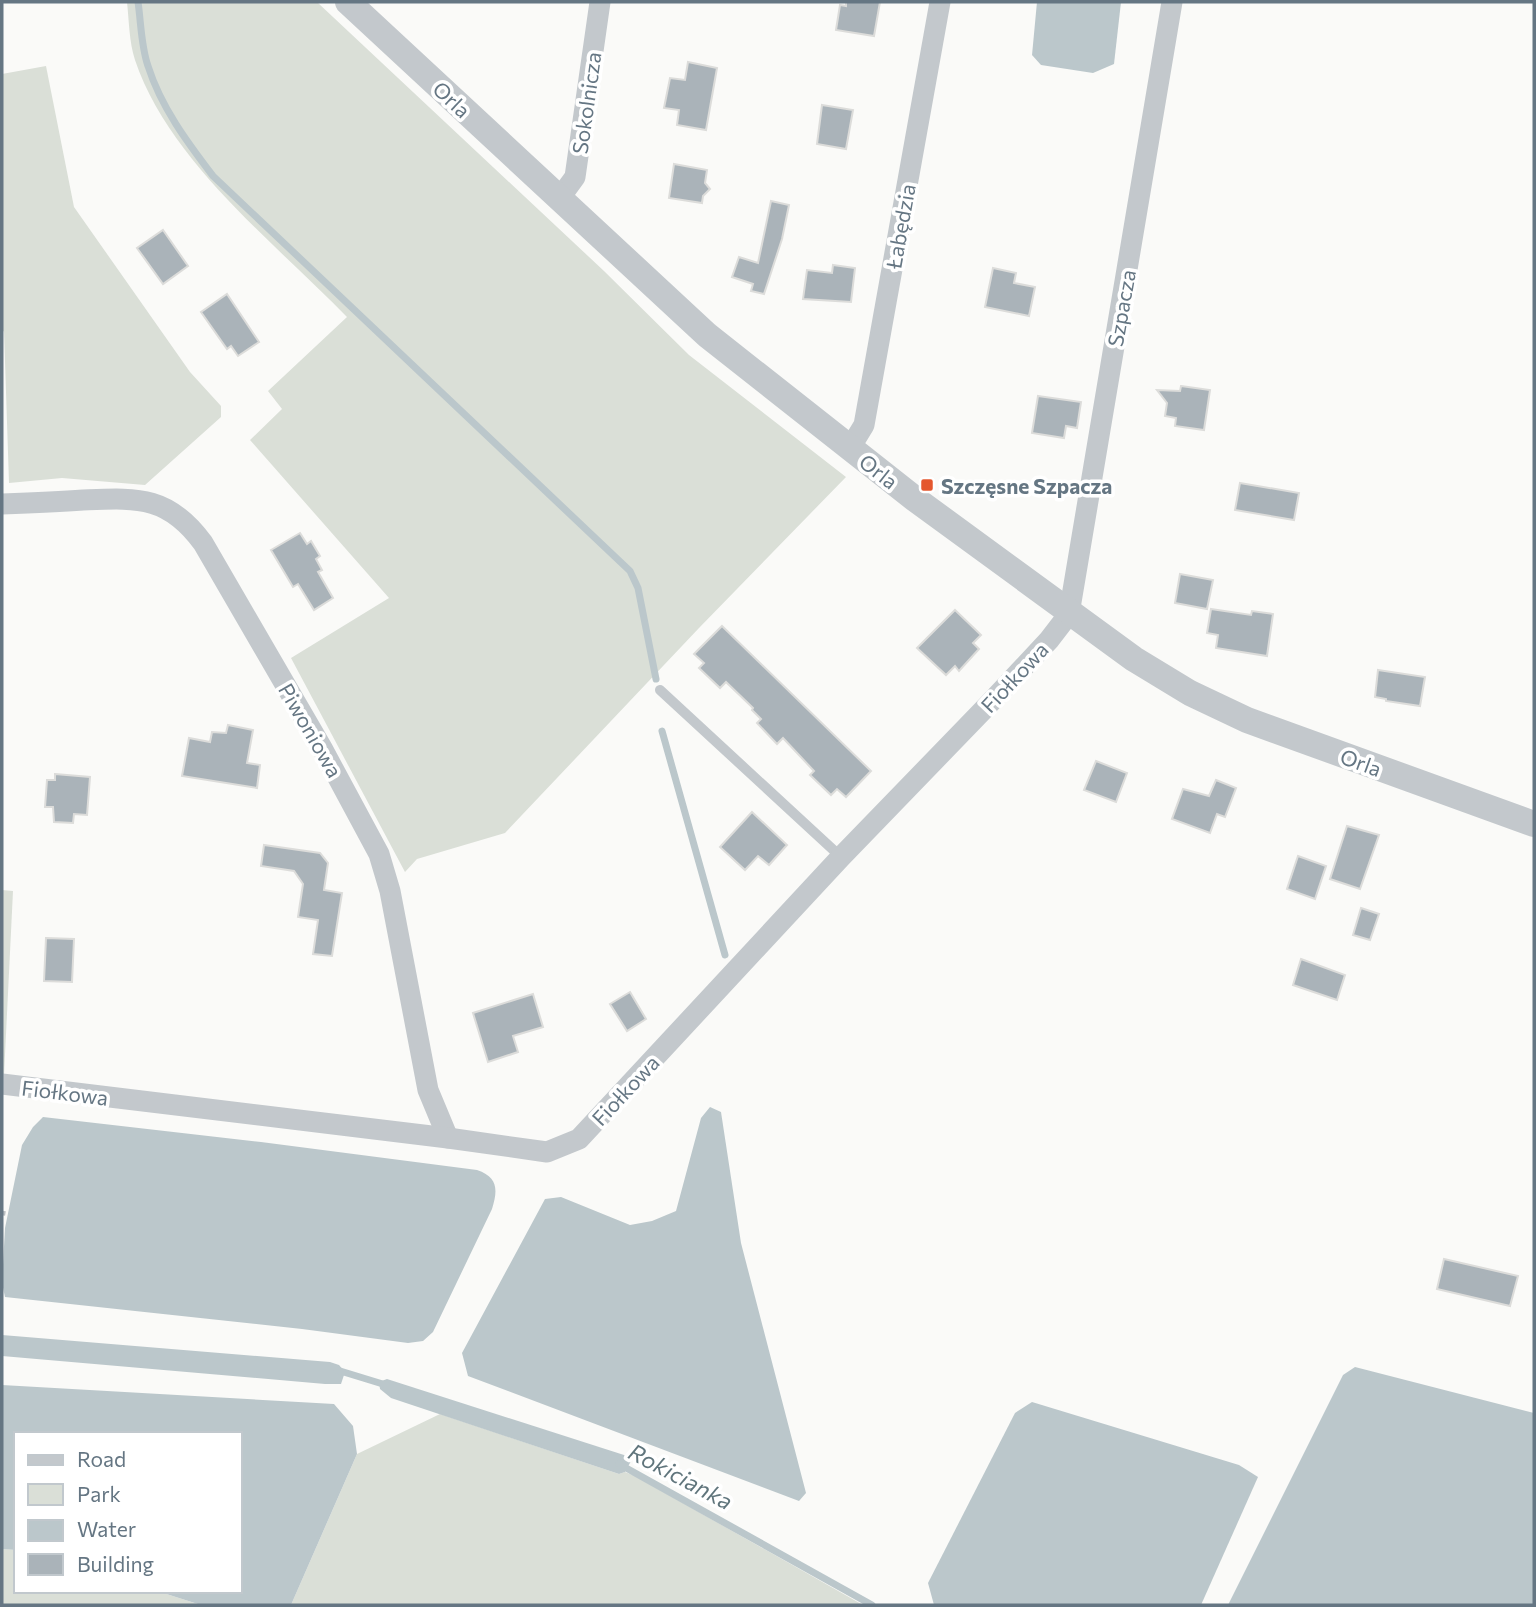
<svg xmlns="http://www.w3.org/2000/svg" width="1536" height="1607" font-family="Commissioner,sans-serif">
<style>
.green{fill:#dadfd7}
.water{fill:#bbc7cb}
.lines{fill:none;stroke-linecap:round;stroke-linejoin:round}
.stream{stroke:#bbc7cb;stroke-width:7}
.building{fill:#aab3b9;stroke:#dcdcda;stroke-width:2}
.path{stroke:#bbbfc2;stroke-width:4.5;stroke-dasharray:3.5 3.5;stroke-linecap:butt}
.service{stroke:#c3c8cc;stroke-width:10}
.minor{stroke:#c3c8cc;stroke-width:21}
.tertiary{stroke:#c3c8cc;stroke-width:26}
.poi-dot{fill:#e4572e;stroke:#fff;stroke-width:2.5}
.labels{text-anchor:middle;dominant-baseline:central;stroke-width:7;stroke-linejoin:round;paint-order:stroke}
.street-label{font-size:21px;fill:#657683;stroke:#fff}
.poi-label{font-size:21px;font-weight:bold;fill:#657683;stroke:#fff;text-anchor:start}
.water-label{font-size:23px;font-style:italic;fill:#60757c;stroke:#fff}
</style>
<rect width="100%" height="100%" fill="#fafaf8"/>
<g class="green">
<path d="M127,2H317L604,271L689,355L846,477L699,628L505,833L417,859L405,872L291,658L389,598L250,440L282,409L268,391L347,317C274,242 169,161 135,60C129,42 129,20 127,2Z"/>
<path d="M46,66L74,207L190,372L221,406V417L145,485L62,478L9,483L4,331L2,332V74Z"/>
<path d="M2,890L13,891L4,1075H2Z"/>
<path d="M440,1414L619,1474L625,1472L635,1476L863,1605H291L357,1454Z"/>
<path d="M2,1549L16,1550V1591H157L201,1605H2Z"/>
</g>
<g class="water">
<path d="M1037,2H1121L1114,64L1093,73L1041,65L1032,55Z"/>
<path d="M710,1107L721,1112L741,1243L806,1493L799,1501L468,1376L462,1353L545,1199L561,1197L630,1225L652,1221L676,1211L701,1118Z"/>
<path d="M43,1117L261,1142L477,1170C498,1177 498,1190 492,1209L433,1332L423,1341L408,1343L302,1329L5,1297L2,1283L5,1228L22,1145L33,1127Z"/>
<path d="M2,1335L330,1362L339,1365L345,1372L341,1384H325L2,1356Z"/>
<path d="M1355,1367L1534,1413V1605H1228L1343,1375Z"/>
<path d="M387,1379L624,1455L631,1461L625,1472L619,1474L391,1398L380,1389L379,1382Z"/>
<path d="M2,1385L334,1404L353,1426L357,1454L291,1605H201L157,1591H240V1434H16V1550L2,1549Z"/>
<path d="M1032,1402L1239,1465L1258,1477L1201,1605H934L928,1583L1015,1413Z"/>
</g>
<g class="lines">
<g class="stream">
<path d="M138,2C141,22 141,46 148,66C161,107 187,142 213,176L630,571L638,588L656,679"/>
<path d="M662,731L725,955"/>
<path d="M337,1370L386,1385"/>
<path d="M619,1464L872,1605"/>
</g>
</g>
<g class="building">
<path d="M846,2H880L874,36L836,30L840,5L846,6Z"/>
<path d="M688,62L717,68L706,130L677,125L679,110L664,108L670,78L685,80Z"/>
<path d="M822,105L853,110L846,149L817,144Z"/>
<path d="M674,164L707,170L705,183L710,189L703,196L702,203L669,198Z"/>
<path d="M771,201L789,205L782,239L764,294L751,291L753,284L732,277L739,257L758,263Z"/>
<path d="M163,230L188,266L163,284L137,248Z"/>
<path d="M833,265L855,268L851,302L803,299L807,270L832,273Z"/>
<path d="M993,268L1016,273L1014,283L1035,287L1029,316L985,307Z"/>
<path d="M227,294L259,342L238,356L231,346L227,349L201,312Z"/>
<path d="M1181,386L1210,390L1204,430L1175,426L1176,418L1165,416L1167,403L1157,390L1180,391Z"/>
<path d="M1038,396L1081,402L1077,428L1066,426L1064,438L1032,433Z"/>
<path d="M1240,483L1299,493L1294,520L1235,510Z"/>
<path d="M300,533L307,544L311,541L320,556L316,559L322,570L318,572L333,598L314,610L298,584L293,587L271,550Z"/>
<path d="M1180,574L1213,580L1207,609L1175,603Z"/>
<path d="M1211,609L1251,615L1252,611L1273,614L1267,656L1216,648L1218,635L1207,633Z"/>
<path d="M955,610L981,635L973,643L979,649L959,671L955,666L946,675L917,648Z"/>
<path d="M722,626L871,771L846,797L837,789L831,795L810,775L814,771L783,738L777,744L757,723L761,719L752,710L753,708L726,682L720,688L699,668L704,663L694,654Z"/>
<path d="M1378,670L1425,677L1420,706L1386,701V699L1375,697Z"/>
<path d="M228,725L253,730L247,763L260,765L257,788L182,776L189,738L210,742L212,732L226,733Z"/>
<path d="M1096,761L1127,773L1116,802L1084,790Z"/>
<path d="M55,774L90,777L87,815L74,814L73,823L54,822L53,807H45L47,780H55Z"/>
<path d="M1216,780L1236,788L1225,817L1217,814L1210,833L1172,819L1183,789L1209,796Z"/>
<path d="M752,812L787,845L769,865L758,856L745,870L720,847Z"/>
<path d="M1347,826L1379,835L1360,889L1330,879Z"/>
<path d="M264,845L320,853L328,863L324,890L342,893L332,956L313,954L318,920L298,917L303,884L294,871L261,866Z"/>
<path d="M1298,856L1326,866L1315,899L1287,889Z"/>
<path d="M1361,908L1379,914L1370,940L1353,935Z"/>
<path d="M46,938L74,939L72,982L44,981Z"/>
<path d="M1301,959L1345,975L1337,1000L1293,985Z"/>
<path d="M630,992L646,1019L627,1031L610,1004Z"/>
<path d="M533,994L543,1027L513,1036L518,1052L488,1062L473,1013Z"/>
<path d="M1444,1259L1518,1276L1510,1306L1437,1289Z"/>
</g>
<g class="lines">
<path class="path" d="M2,1213L8,1214"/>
<path class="service" d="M660,690L841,857"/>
<g class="minor">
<path d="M559,199L575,177L600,2"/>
<path d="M850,448L864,425L940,2"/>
<path d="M2,504C29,503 56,502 83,500C137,498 168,495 203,543L322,748L379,854L390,891L428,1090L448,1138"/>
<path d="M2,1084L448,1138L547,1152L579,1139L841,857L990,703L1049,640L1069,614L1172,2"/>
</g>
<path class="tertiary" d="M348,2L707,335L915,499L1134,659L1190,693L1247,720L1534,824"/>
</g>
<rect class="poi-dot" x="920" y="478" width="14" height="14" rx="3.5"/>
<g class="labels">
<g class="street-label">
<text transform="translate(452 99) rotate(43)">Orla</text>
<text transform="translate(586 103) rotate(-82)">Sokolnicza</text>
<text transform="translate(900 226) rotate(-80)">Łabędzia</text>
<text transform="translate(1121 308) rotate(-80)">Szpacza</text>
<text transform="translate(879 471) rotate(38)">Orla</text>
<text transform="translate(1014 677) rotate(-47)">Fiołkowa</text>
<text transform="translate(311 730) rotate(60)">Piwoniowa</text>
<text transform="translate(1361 762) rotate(20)">Orla</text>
<text transform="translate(625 1090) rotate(-47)">Fiołkowa</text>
<text transform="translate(65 1092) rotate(7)">Fiołkowa</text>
</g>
<g class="poi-label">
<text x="941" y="485">Szczęsne Szpacza</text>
</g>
<g class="water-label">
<text transform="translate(681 1476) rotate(28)">Rokicianka</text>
</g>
</g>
<rect width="1536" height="1607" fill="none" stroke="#657683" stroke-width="7"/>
<rect x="14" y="1432" width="228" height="161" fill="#ffffff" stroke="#c1c8cd" stroke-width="2"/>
<rect x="28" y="1455" width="35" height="10" fill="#c3c8cc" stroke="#c1c8cd" stroke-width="2"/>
<text x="77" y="1467" font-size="21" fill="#657683">Road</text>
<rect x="28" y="1484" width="35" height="21" fill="#dadfd7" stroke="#c1c8cd" stroke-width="2"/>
<text x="77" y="1502" font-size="21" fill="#657683">Park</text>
<rect x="28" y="1520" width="35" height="21" fill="#bbc7cb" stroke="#c1c8cd" stroke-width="2"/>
<text x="77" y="1537" font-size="21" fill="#657683">Water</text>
<rect x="28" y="1554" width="35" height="21" fill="#aab3b9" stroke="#c1c8cd" stroke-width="2"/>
<text x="77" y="1572" font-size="21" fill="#657683">Building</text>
</svg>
